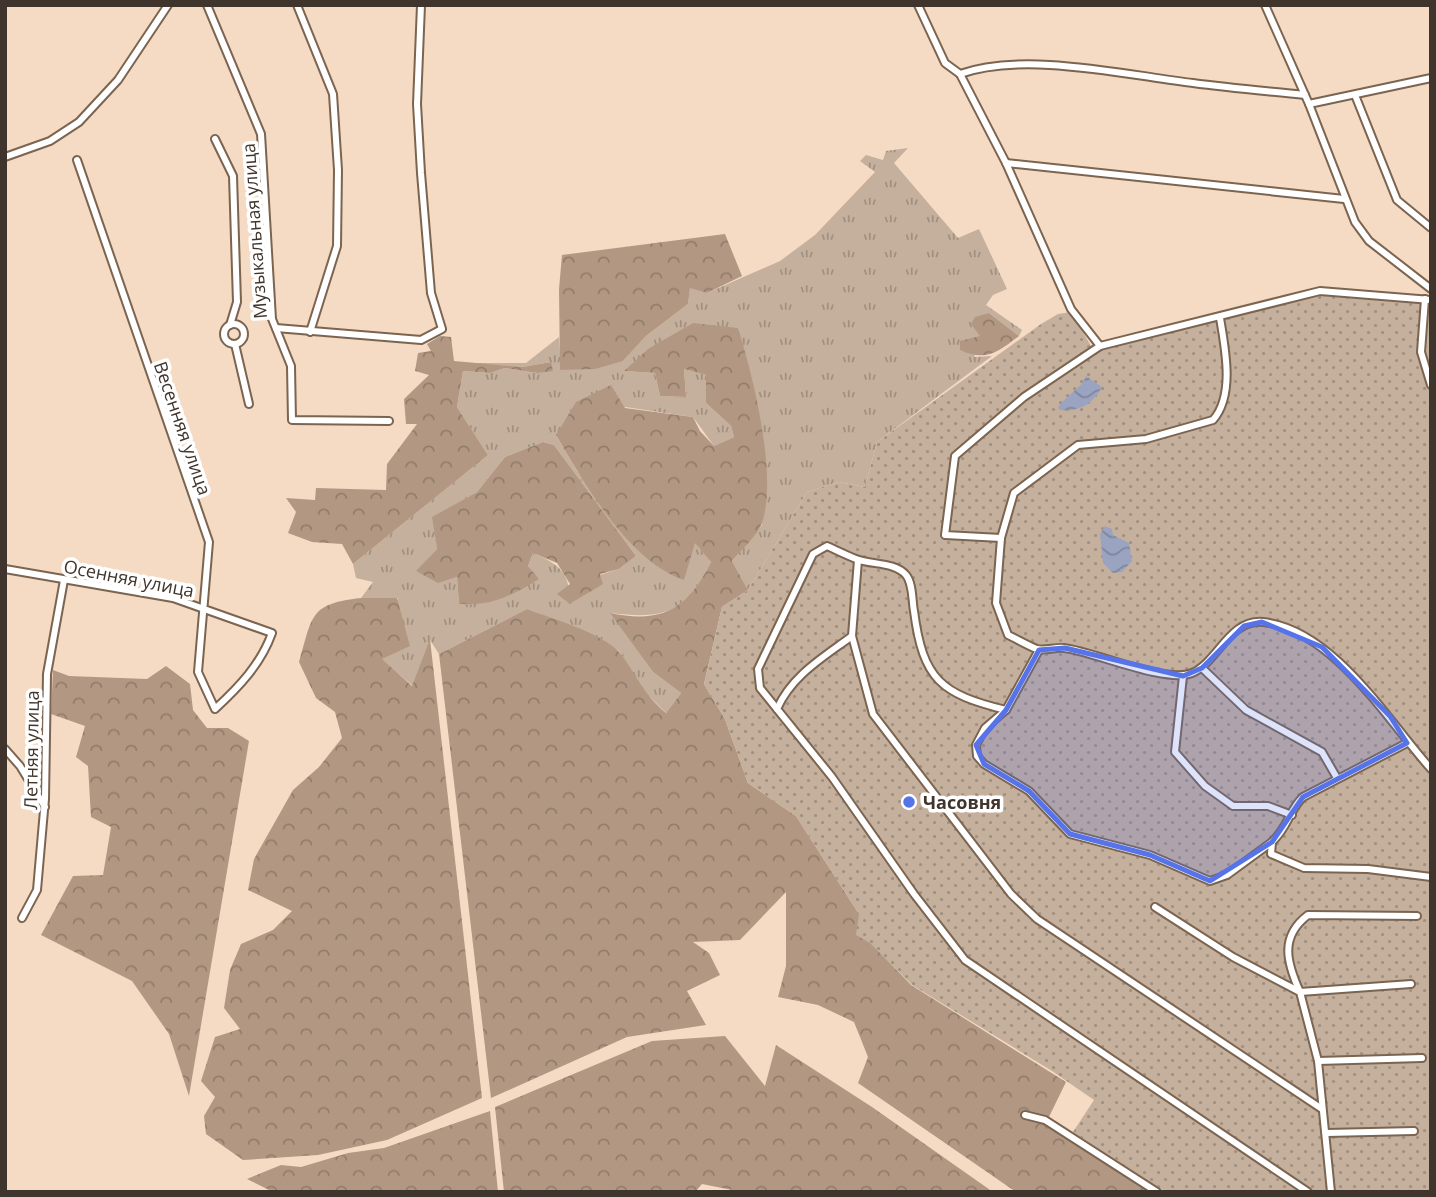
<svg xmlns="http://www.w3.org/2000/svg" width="1436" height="1197" font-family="'Open Sans',sans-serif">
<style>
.grass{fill:url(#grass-tufts);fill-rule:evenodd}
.forest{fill:url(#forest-crowns)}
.garden{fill:url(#garden-dots)}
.water{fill:url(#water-waves)}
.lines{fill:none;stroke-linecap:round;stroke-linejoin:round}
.minor-casing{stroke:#7b6450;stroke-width:10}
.minor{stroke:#fff;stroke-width:6}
.marked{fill:#5673e9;fill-opacity:0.2;stroke:#5673e9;stroke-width:5;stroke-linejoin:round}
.poi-dot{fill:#5673e9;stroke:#fff;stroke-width:2.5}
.labels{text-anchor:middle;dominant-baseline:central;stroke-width:7;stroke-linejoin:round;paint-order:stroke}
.street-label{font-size:18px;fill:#3f352c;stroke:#fff}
.poi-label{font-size:18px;font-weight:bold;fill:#3f352c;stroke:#fff;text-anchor:start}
</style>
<defs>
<pattern id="grass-tufts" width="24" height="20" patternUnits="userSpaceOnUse" patternTransform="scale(1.75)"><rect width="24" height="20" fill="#c5b09d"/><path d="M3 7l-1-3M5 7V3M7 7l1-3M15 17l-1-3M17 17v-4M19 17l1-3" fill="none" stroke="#a19080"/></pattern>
<pattern id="forest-crowns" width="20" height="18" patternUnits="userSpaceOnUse" patternTransform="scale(1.75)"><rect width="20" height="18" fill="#b29883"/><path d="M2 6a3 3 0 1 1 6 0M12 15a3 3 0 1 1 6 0" fill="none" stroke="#927d6b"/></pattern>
<pattern id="garden-dots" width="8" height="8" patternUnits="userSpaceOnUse" patternTransform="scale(1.75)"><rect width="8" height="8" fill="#c5b09d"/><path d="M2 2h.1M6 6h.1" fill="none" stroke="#a19080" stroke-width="1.8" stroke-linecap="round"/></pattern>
<pattern id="water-waves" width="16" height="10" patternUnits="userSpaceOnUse" patternTransform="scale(1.75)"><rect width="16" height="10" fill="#9aa4c0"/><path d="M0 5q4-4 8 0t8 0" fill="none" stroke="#7f869c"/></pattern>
</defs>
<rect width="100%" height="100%" fill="#f5dac4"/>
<path class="grass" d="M908,148L894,163L958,238L979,229L1007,289L993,295L986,305L1022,330L1019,336L989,313L974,357L992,356L877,442L865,487L838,482L807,492L748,590L732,561L762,525L738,328L625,371L655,373L660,396L686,397L684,369L707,375L706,403L731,426L734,437L714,446L693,417L625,407L556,435L577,471L621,531L695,542L711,562C685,612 666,620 611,613L653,672L681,693L666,713L640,687L619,651L592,635L527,609L439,654L430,640L413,686L381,659L398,598H361L373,582L356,578L353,564L488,455L457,407L463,371L490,373L505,368L537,373L551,362L522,367L466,363H526L559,337L561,370L623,361L646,336L688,304L690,287L707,293L780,261L815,235L875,172L860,161L866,155L883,160L886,151ZM543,442L554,445L636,556L619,569L600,575L602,584L570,604C570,573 561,565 533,553L528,566L538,579C512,593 489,607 459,604L457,577L438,582L417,571L437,549L433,517L477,492L505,457Z"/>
<g class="forest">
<path d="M725,234L742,276L707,293L690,288L688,304L646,336L623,361L595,369L560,370L559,289L562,255Z"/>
<path d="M989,313L1019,336C998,352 986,362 960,350V341L980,336L971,324L975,317Z"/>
<path d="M693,323L738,328C753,376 778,475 762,523C757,536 741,550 732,561L748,590L722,607L704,684L725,719L748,783L796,816L859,914L871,943L911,985L1066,1082L1045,1125L1149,1192H1016L858,1083L868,1057L854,1022L818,1005L778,997L786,966V892L740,940L693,942L709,953L720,975L687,991L706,1025L627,1037L491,1098L439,654L527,609C550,618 605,634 620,653C637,675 643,694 666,713L681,693L653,672L610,613C663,624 687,609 711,562L695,543L684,580C629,562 584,483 556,435L576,402L611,385L625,408L693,417L700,431L714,446L734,437L731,426L706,403V375L684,369L686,397L660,396L655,373L624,371L648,349Z"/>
<path d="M440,336L451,337L454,361L522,367L551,362L553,371L537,373L505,368L490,373L463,371L457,407L488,455L353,564L342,544L312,542L288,533L296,512L286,498L315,500L316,488L386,490L387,464L417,424H406L404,399L429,375L415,371L418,353L431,351L427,344Z"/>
<path d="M543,442L554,445L636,556L619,569L600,574L603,584L570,604L557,594L570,584L557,563L533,553L528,566L539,579C514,595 489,607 459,604L457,577L438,583L416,571L437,549L432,517L477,492L505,457Z"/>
<path d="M361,598H397L410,646L382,659L412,686L430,639L482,1098L387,1140L318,1155L243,1160L206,1134L204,1116L215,1097L201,1081L215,1037L240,1029L224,1008L230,970L241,944L273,930L292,911L248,890L254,859L293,790L319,767L342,738L335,712L316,698L299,662C313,615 309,604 361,598Z"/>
<path d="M166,666L190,684L193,710L207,728H228L249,741L189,1096L169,1034L132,981L41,935L73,876L103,875L111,827L91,817L88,766L76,757L85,726L51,714L53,670L69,676L147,679Z"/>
<path d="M725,1036L765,1086L776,1045L872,1107L993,1192H742L702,1184L695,1192H504L495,1107L652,1041Z"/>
<path d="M490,1111L498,1192H273L247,1179L281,1165L301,1167L348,1153L384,1148Z"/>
</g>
<path class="garden" d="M1317,291L1431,302V1192H1166L1073,1132L1094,1100L1052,1071L912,985L870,943L856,935L859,914L796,816L748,783L725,719L704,684L722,607L748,590L807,492L838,482L865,487L877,442L1041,324L1058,314L1071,312L1091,346Z"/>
<g class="water">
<path d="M1086,376L1102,387C1093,404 1080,412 1060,410L1058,408C1065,396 1082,388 1086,376Z"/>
<path d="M1105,526L1112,529L1113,535L1129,543L1132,561L1122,572L1113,573L1103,563L1100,534Z"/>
</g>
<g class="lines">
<defs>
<g id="minor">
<path d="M207,5L261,134L272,319L291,366L292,420L389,421"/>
<path d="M297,5L333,94L338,170L337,246L310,332"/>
<path d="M918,5L945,63L960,74L1006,163L1071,309L1100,346"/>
<path d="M1265,5L1309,104L1355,222L1369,241L1431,289"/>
<path d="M960,74C1024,51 1126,75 1193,83C1230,88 1267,91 1305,95"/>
<path d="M1355,95L1397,200L1431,228"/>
<path d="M1309,104L1431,78"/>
<path d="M215,139L233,176L237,302L230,325"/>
<path d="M5,157L50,141L79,122L118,80L168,5"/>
<path d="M1006,163L1344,199"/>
<path d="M1425,299L1421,352L1431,385"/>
<path d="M1220,318C1225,348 1235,395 1213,420L1146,439L1078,445L1014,493L1001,538L996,603L1008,635C1017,639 1028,646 1037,649C1045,651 1055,647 1064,648C1093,651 1165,684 1192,673C1218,662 1229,619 1263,622C1334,630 1387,720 1431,769"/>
<circle cx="234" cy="334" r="10"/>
<path d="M276,328L421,340L442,329L431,293L421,173L417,104L421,5"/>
<path d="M235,344L249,404"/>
<path d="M1001,538L945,535L955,456L1024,397L1100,346L1320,291L1431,300"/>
<path d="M858,560L852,636L873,714L1011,894L1037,919L1322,1109"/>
<path d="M5,569L173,598L272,633C261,664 239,687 215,709L198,672L209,542L77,160"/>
<path d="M852,636C824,657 792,675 777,709L832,777L914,894L965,960L1308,1192"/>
<path d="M1039,650L1006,710L985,728L976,745L977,756L984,764L1029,791L1070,834L1150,855L1210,881L1227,875L1272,842L1271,854L1304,868L1368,869L1431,877"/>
<path d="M1202,668L1246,710L1322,752L1337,778"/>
<path d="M1183,676L1175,752L1205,786L1233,806H1268L1292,815"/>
<path d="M777,709L760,688L758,669L813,554L827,546C836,550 846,555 856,559C872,565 895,562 906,575C913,583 912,601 914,611C923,680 941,694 1006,710"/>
<path d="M5,749L20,766L45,807"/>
<path d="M1272,842C1289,826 1289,810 1303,797L1407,743"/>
<path d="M1155,907L1233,957L1300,992L1318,1061L1331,1192"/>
<path d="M22,918L37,890L45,799L47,674L64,580"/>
<path d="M1411,984L1300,992C1287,963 1279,937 1308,915L1417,916"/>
<path d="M1318,1061L1422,1058"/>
<path d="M1025,1115L1045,1120L1157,1192"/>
<path d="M1327,1133L1414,1131"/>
</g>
</defs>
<use href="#minor" class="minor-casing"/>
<use href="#minor" class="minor"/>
</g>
<path class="marked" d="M1262,622L1322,647L1390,716L1407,743L1303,797L1272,842L1210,881L1150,855L1070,834L1029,791L984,764L976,745L1006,710L1039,650L1065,648L1183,676L1202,668L1244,626Z"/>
<circle class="poi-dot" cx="909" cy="802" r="7"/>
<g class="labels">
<g class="street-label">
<text transform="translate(254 231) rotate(-94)">Музыкальная улица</text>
<text transform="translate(183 428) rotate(71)">Весенняя улица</text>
<text transform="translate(129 578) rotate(11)">Осенняя улица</text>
<text transform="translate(31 750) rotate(-89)">Летняя улица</text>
</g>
<g class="poi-label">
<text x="923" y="802">Часовня</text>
</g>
</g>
<rect width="1436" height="1197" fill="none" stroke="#3f352c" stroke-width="14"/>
</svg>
